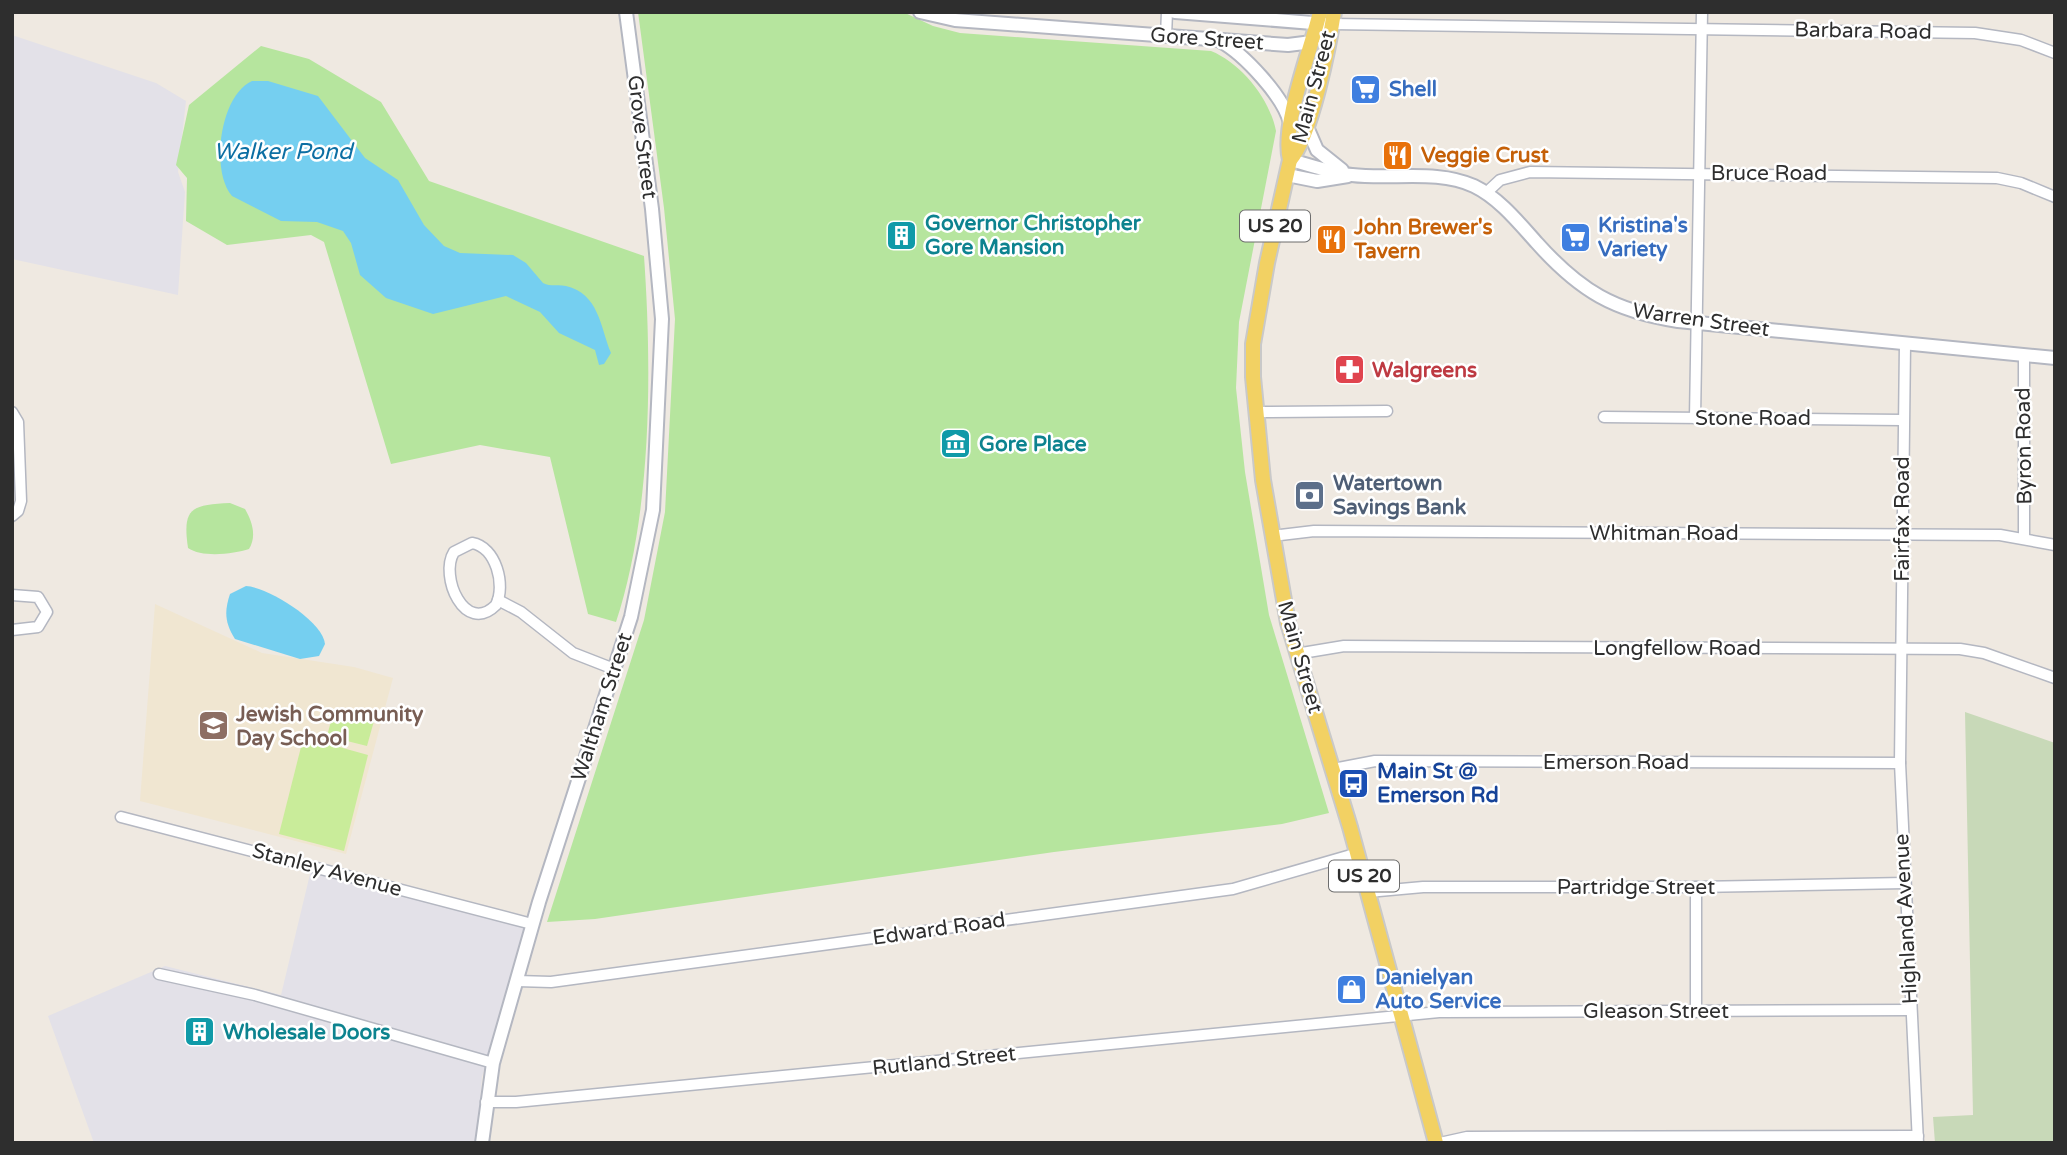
<svg xmlns="http://www.w3.org/2000/svg" width="2067" height="1155" font-family="'Varela Round',sans-serif">
<style>
.industrial{fill:#e3e1e8}
.education{fill:#f0e6d1}
.green{fill:#b6e59e}
.cemetery{fill:#c8d9b8}
.pitch{fill:#c9ec9a}
.water{fill:#75cff0}
.lines{fill:none;stroke-linecap:round;stroke-linejoin:round}
.minor-casing{stroke:#b4b7c1;stroke-width:13}
.tertiary-casing{stroke:#b4b7c1;stroke-width:16}
.secondary-casing{stroke:#b4b7c1;stroke-width:16}
.primary-casing{stroke:#c9c9c9;stroke-width:18}
.minor{stroke:#fff;stroke-width:10}
.tertiary{stroke:#fff;stroke-width:12}
.secondary{stroke:#fff;stroke-width:12}
.primary{stroke:#f2d163;stroke-width:14}
.labels{text-anchor:middle;dominant-baseline:central;stroke-width:5;stroke-linejoin:round;paint-order:stroke}
.shield{fill:#fff;stroke:#6d6d6d;stroke-width:2}
.shield-label{font-size:19px;font-weight:bold;fill:#2e2e2e}
.street-label{font-size:21px;fill:#2e2e2e;stroke:#fff}
.shop-label{font-size:21px;font-weight:bold;fill:#366cbe;stroke:#fff;text-anchor:start}
.food-label{font-size:21px;font-weight:bold;fill:#c56008;stroke:#fff;text-anchor:start}
.culture-label{font-size:21px;font-weight:bold;fill:#0d838f;stroke:#fff;text-anchor:start}
.health-label{font-size:21px;font-weight:bold;fill:#be3a42;stroke:#fff;text-anchor:start}
.service-label{font-size:21px;font-weight:bold;fill:#4e5e75;stroke:#fff;text-anchor:start}
.education-label{font-size:21px;font-weight:bold;fill:#785e54;stroke:#fff;text-anchor:start}
.transit-label{font-size:21px;font-weight:bold;fill:#164399;stroke:#fff;text-anchor:start}
.water-label{font-size:23px;font-style:italic;fill:#0d6fa3;stroke:#fff}
</style>
<rect width="100%" height="100%" fill="#efe9e1"/>
<g class="industrial">
<path d="M12,35L156,83L186,101L178,172L185,192L178,295L12,259Z"/>
<path d="M311,870L525,928L482,1077L477,1143H94L48,1016L165,966L281,995Z"/>
</g>
<path class="education" d="M155,604L262,653L354,667L393,678L346,854L140,801Z"/>
<g class="green">
<path d="M638,12H903L933,26L960,33L1211,51C1241,63 1270,99 1276,131L1239,322L1236,388L1245,472L1269,615L1329,813L1282,824L1054,852L595,919L547,922L644,620L665,512L675,319L664,208Z"/>
<path d="M261,46L309,59L381,102L429,181L644,256C652,370 652,513 616,622L588,614L550,457L480,445L391,464L324,242L311,235L227,245L186,221L187,178L176,165L189,105Z"/>
<path d="M230,503L245,509C252,521 257,536 249,549C234,554 202,558 188,548C182,507 192,505 230,503Z"/>
</g>
<path class="cemetery" d="M1965,712L2055,743V1143H1935L1933,1117L1973,1115Z"/>
<g class="pitch">
<path d="M334,710L374,721L367,746L327,736Z"/>
<path d="M314,740L368,755L344,851L279,834L301,747Z"/>
</g>
<g class="water">
<path d="M252,81H268L318,96L365,158L398,180L424,225L444,246L460,253L513,255L526,263L543,283C551,287 558,284 566,286C599,294 600,326 611,353L604,364L599,365L595,350L559,333L540,312L506,296L433,314L386,298L360,275L351,243L343,231L317,222L281,221L232,196C210,171 220,95 252,81Z"/>
<path d="M246,586C268,587 323,621 325,644L319,656L300,659L235,639C225,623 224,612 230,594Z"/>
</g>
<g class="lines">
<defs>
<g id="minor">
<path d="M1332,24L1975,33L2021,40L2055,53"/>
<path d="M1166,36L1167,12"/>
<path d="M1486,193L1500,180L1530,172L1997,178L2021,183L2055,197"/>
<path d="M1905,344L1900,763L1918,1143"/>
<path d="M12,412L18,422L21,501L18,511L12,516"/>
<path d="M1256,412L1387,411"/>
<path d="M1604,417L1902,420"/>
<path d="M1695,418L1702,12"/>
<path d="M1272,536L1314,531L2000,535L2055,545"/>
<path d="M2024,537V355"/>
<path d="M472,543C496,547 506,585 496,605C465,636 439,576 454,552Z"/>
<path d="M12,595L38,597L47,612L38,627L12,630"/>
<path d="M498,600L521,612L573,653L614,669"/>
<path d="M1296,654L1344,646L1960,649L1984,653L2055,678"/>
<path d="M1333,769L1375,761L1900,763"/>
<path d="M121,817L532,924"/>
<path d="M1696,887V1012"/>
<path d="M1368,892L1423,887H1696L1904,883"/>
<path d="M159,974L255,995L493,1063"/>
<path d="M517,981L551,982L1233,889L1358,853"/>
<path d="M486,1102H516L1439,1012L1910,1010"/>
<path d="M1440,1143L1467,1137L1918,1136"/>
</g>
<g id="tertiary">
<path d="M920,12L955,20L1288,45L1312,42L1332,24"/>
<path d="M1175,12L1325,24"/>
<path d="M1220,41C1244,54 1284,97 1290,123"/>
<path d="M482,1143L493,1063L539,902L631,617L653,510L662,319L652,209L626,12"/>
</g>
<g id="secondary">
<path d="M1307,127L1317,150L1342,170"/>
<path d="M1290,160C1310,165 1332,173 1352,175C1392,180 1437,169 1474,186C1499,198 1519,223 1537,243C1580,291 1614,311 1678,321L2055,358"/>
<path d="M1287,175L1317,181L1348,176"/>
</g>
<g id="primary">
<path d="M1320,12C1311,50 1281,125 1290,160L1267,263L1253,344V377L1263,480L1288,623L1350,827L1436,1143"/>
<path d="M1290,160C1311,137 1329,45 1334,12"/>
</g>
</defs>
<use href="#minor" class="minor-casing"/>
<use href="#tertiary" class="tertiary-casing"/>
<use href="#secondary" class="secondary-casing"/>
<use href="#primary" class="primary-casing"/>
<use href="#minor" class="minor"/>
<use href="#tertiary" class="tertiary"/>
<use href="#secondary" class="secondary"/>
<use href="#primary" class="primary"/>
</g>
<defs>
<symbol id="supermarket-square" viewBox="-11 -11 22 22"><rect x="-9" y="-9" width="18" height="18" rx="4" fill="#3f7fe0" stroke="#fff"/><path d="M-6-5.5h2.5l.6 2H6L4.5 2H-2.5L-4.4-4H-6ZM-1.5 3.2a1.3 1.3 0 1 0 .1 0ZM3 3.2a1.3 1.3 0 1 0 .1 0Z" fill="#fff"/></symbol>
<symbol id="restaurant-square" viewBox="-11 -11 22 22"><rect x="-9" y="-9" width="18" height="18" rx="4" fill="#e8710a" stroke="#fff"/><path d="M-5-6h1v4h1v-4h1v4h1v-4h1v5L-1.5 .5V6h-2V.5L-5-1ZM5-6V6H3V1.5H1.5Q1.5-4 5-6Z" fill="#fff"/></symbol>
<symbol id="building-square" viewBox="-11 -11 22 22"><rect x="-9" y="-9" width="18" height="18" rx="4" fill="#0f9aa8" stroke="#fff"/><path d="M-4-6H4V6H1V3H-1V6H-4ZM-2.5-4.3h1.7v1.8h-1.7ZM.8-4.3h1.7v1.8H.8ZM-2.5-1h1.7V.8h-1.7ZM.8-1h1.7V.8H.8Z" fill="#fff"/></symbol>
<symbol id="pharmacy-square" viewBox="-11 -11 22 22"><rect x="-9" y="-9" width="18" height="18" rx="4" fill="#e0444e" stroke="#fff"/><path d="M-2-6h4v4h4v4h-4v4h-4v-4h-4v-4h4Z" fill="#fff"/></symbol>
<symbol id="museum-square" viewBox="-11 -11 22 22"><rect x="-9" y="-9" width="18" height="18" rx="4" fill="#0f9aa8" stroke="#fff"/><path d="M0-6L6-3V-2H-6V-3ZM-5-1h2V3h-2ZM-1-1h2V3h-2ZM3-1h2V3H3ZM-6 4H6V6H-6Z" fill="#fff"/></symbol>
<symbol id="bank-square" viewBox="-11 -11 22 22"><rect x="-9" y="-9" width="18" height="18" rx="4" fill="#5c6f8a" stroke="#fff"/><path d="M-6-4H6V4H-6ZM0-2.3a2.3 2.3 0 1 0 0 4.6a2.3 2.3 0 1 0 0-4.6Z" fill="#fff"/></symbol>
<symbol id="school-square" viewBox="-11 -11 22 22"><rect x="-9" y="-9" width="18" height="18" rx="4" fill="#8d6e63" stroke="#fff"/><path d="M0-5L7-2L0 1L-7-2ZM-4 1L0 2.5L4 1V4Q0 6-4 4Z" fill="#fff"/></symbol>
<symbol id="bus-square" viewBox="-11 -11 22 22"><rect x="-9" y="-9" width="18" height="18" rx="4" fill="#1a4fb4" stroke="#fff"/><path d="M-5-6H5V4H4V6H2V4H-2V6H-4V4H-5ZM-3.5-4V0h7V-4ZM-3.5 1.2v1.5H-2V1.2ZM2 1.2v1.5H3.5V1.2Z" fill="#fff"/></symbol>
<symbol id="shop-square" viewBox="-11 -11 22 22"><rect x="-9" y="-9" width="18" height="18" rx="4" fill="#3f7fe0" stroke="#fff"/><path d="M-5-2.5h2.3a2.7 3.5 0 0 1 5.4 0H5L5.5 6h-11ZM-1.5-2.5h3a1.5 2.3 0 0 0-3 0Z" fill="#fff"/></symbol>
</defs>
<g fill-rule="evenodd">
<use href="#supermarket-square" x="1348" y="72" width="35" height="35"/>
<use href="#restaurant-square" x="1380" y="138" width="35" height="35"/>
<use href="#building-square" x="884" y="218" width="35" height="35"/>
<use href="#supermarket-square" x="1558" y="220" width="35" height="35"/>
<use href="#restaurant-square" x="1314" y="222" width="35" height="35"/>
<use href="#pharmacy-square" x="1332" y="352" width="35" height="35"/>
<use href="#museum-square" x="938" y="426" width="35" height="35"/>
<use href="#bank-square" x="1292" y="478" width="35" height="35"/>
<use href="#school-square" x="196" y="708" width="35" height="35"/>
<use href="#bus-square" x="1336" y="766" width="35" height="35"/>
<use href="#shop-square" x="1334" y="972" width="35" height="35"/>
<use href="#building-square" x="182" y="1014" width="35" height="35"/>
</g>
<g class="labels">
<g class="shield">
<rect x="1240" y="210.5" width="70" height="31" rx="5"/>
<rect x="1329" y="860.5" width="70" height="31" rx="5"/>
</g>
<g class="shield-label">
<text x="1275" y="226">US 20</text>
<text x="1364" y="876">US 20</text>
</g>
<g class="street-label">
<text transform="translate(1863 31) rotate(1)">Barbara Road</text>
<text transform="translate(1207 39) rotate(4)">Gore Street</text>
<text transform="translate(1314 87) rotate(-75)">Main Street</text>
<text transform="translate(642 137) rotate(83)">Grove Street</text>
<text x="1769" y="173">Bruce Road</text>
<text transform="translate(1701 320) rotate(8)">Warren Street</text>
<text x="1753" y="418">Stone Road</text>
<text transform="translate(2024 446) rotate(-91)">Byron Road</text>
<text transform="translate(1902 519) rotate(-90)">Fairfax Road</text>
<text x="1664" y="533">Whitman Road</text>
<text x="1677" y="648">Longfellow Road</text>
<text transform="translate(1300 657) rotate(74)">Main Street</text>
<text transform="translate(602 707) rotate(-72)">Waltham Street</text>
<text x="1616" y="762">Emerson Road</text>
<text transform="translate(327 870) rotate(15)">Stanley Avenue</text>
<text x="1636" y="887">Partridge Street</text>
<text transform="translate(1906 919) rotate(-93)">Highland Avenue</text>
<text transform="translate(939 929) rotate(-8)">Edward Road</text>
<text x="1656" y="1011">Gleason Street</text>
<text transform="translate(944 1061) rotate(-6)">Rutland Street</text>
</g>
<g class="shop-label">
<text x="1389" y="89">Shell</text>
<text x="1598" y="225">Kristina's<tspan x="1598" dy="24">Variety</tspan></text>
<text x="1375" y="977">Danielyan<tspan x="1375" dy="24">Auto Service</tspan></text>
</g>
<g class="food-label">
<text x="1421" y="155">Veggie Crust</text>
<text x="1354" y="227">John Brewer's<tspan x="1354" dy="24">Tavern</tspan></text>
</g>
<g class="culture-label">
<text x="925" y="223">Governor Christopher<tspan x="925" dy="24">Gore Mansion</tspan></text>
<text x="979" y="444">Gore Place</text>
<text x="223" y="1032">Wholesale Doors</text>
</g>
<g class="health-label">
<text x="1372" y="370">Walgreens</text>
</g>
<g class="service-label">
<text x="1333" y="483">Watertown<tspan x="1333" dy="24">Savings Bank</tspan></text>
</g>
<g class="education-label">
<text x="236" y="714">Jewish Community<tspan x="236" dy="24">Day School</tspan></text>
</g>
<g class="transit-label">
<text x="1377" y="771">Main St @<tspan x="1377" dy="24">Emerson Rd</tspan></text>
</g>
<g class="water-label">
<text x="283" y="152">Walker Pond</text>
</g>
</g>
<rect width="2067" height="1155" fill="none" stroke="#2e2e2e" stroke-width="28"/>
</svg>
